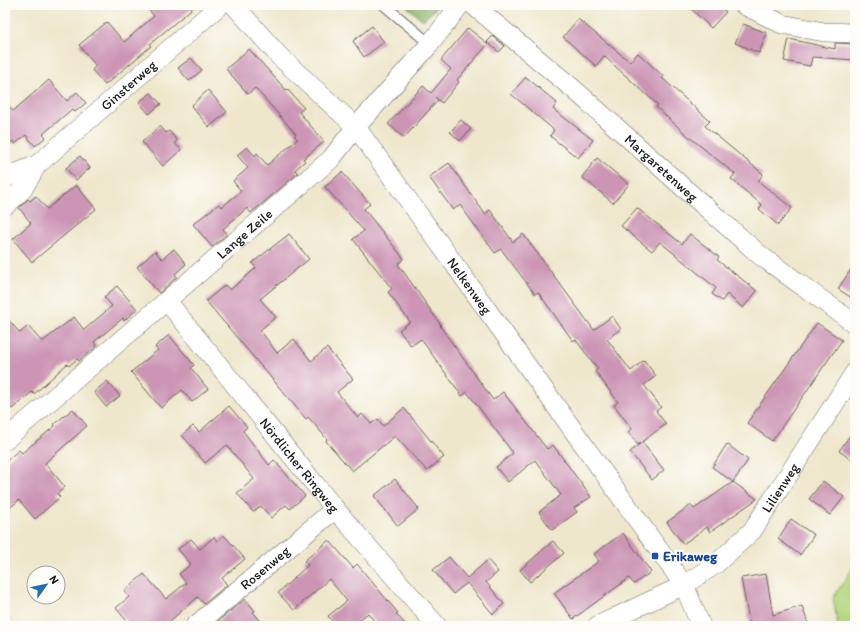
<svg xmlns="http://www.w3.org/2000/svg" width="860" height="631" font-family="Itim,sans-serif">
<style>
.green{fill:#b4d780;stroke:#687a4e}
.forest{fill:#8fb86e;stroke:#566a45}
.building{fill:#cc95b5}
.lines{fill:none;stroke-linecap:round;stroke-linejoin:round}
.service-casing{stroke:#66635a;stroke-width:12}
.minor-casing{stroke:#66635a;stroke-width:20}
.service{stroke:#fff;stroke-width:10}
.minor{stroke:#fff;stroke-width:19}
.transit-dot{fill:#1a4fb4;stroke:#fdfcf7;stroke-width:1.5}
.labels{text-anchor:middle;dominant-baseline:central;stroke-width:4;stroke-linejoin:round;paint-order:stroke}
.street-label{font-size:14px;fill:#1c1c1c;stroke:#fdfcf7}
.transit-label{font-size:14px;font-weight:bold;fill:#164399;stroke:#fdfcf7;text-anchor:start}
</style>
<rect width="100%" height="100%" fill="#fdfcf7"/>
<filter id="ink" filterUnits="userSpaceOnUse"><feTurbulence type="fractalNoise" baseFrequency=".025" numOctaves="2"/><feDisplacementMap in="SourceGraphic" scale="8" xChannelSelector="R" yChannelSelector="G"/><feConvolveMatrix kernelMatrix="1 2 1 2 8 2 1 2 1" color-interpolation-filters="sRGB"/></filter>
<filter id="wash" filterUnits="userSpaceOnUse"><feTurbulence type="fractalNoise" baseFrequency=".012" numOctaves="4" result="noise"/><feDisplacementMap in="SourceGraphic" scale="16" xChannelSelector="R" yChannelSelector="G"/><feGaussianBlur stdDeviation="0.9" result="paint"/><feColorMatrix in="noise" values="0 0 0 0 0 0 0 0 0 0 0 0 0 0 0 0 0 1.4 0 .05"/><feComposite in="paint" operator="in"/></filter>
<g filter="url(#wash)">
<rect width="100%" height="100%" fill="#efe7cc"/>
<path class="green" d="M855,565V626H838L833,598Z"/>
<path class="forest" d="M405,5H439L423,20Z"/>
<g id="blocks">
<g class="building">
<path d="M144,5H196L150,44L151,46L105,85L92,70L96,66L79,45L107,22L124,42L154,16Z"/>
<path d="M687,5H719L726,12L711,28Z"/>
<path d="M578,19L630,62L638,53L663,76L662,78L710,121L705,126L763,174L758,181L792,208L778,225L759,209L762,205L731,179L735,174L688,136L656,107L658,105L604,56L596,66L563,37Z"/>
<path d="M743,24L767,33L759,53L735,43Z"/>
<path d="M372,26L384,42L364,57L353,41Z"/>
<path d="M468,28L488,44L457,80L459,82L442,103L435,97L438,100L404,138L388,124L423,86L431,93L451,69L441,60Z"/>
<path d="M493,36L505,46L499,52L487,42Z"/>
<path d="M789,39L835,49V43L855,44V60L812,57L810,66L784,61Z"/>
<path d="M249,49L286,90L287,89L304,108L299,112L324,142L303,159L305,161L295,170L298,173L251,213L247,208L223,229L227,234L212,247L193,224L219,204L222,207L241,191L233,181L248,168L237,155L247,147L255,156L257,153L267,165L298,139L294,136L296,134L255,88L248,94L226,69Z"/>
<path d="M191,58L202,70L189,81L178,68Z"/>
<path d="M526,77L557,103L553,109L593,140L578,158L550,136L554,130L511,94Z"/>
<path d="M49,80L67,101L77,92L86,103L75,112L72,109L43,134L46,137L35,146L26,135L15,144L13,141L5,147V102L13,111Z"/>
<path d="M208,90L227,112L209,127L191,106Z"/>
<path d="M151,93L161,104L149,114L139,102Z"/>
<path d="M461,120L471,129L460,141L450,132Z"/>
<path d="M160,126L166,133L169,131L177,140L175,143L181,150L163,166L142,142Z"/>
<path d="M80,156L90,168L76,180L66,168Z"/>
<path d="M597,158L629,184L613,203L582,177Z"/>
<path d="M449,163L485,214L490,210L513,242L523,234L594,330L612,316L621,329L607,339L631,371L644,360L656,376L644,385L661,407L656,411L666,424L638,445L628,432L632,429L614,405L618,402L595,371L598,369L575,339L573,341L538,292L535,294L501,249L495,253L460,205L453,210L429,177Z"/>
<path d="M342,172L370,204L364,209L404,259L398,264L441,325L440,326L493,400L503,392L547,449L553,445L591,497L574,508L577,512L552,530L539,512L561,495L535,460L508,482L496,467L513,453L467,392L462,396L421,339L411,346L399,330L410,322L388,292L392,289L353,239L364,231L325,187Z"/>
<path d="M76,185L96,209L32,262L13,239L31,223L19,208L28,199L30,201L36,196L47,209Z"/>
<path d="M637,208L682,244L690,234L719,257L717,260L757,291L743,308L727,294L722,301L712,294L716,288L660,242L652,251L621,226Z"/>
<path d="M289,234L309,259L260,299L276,317L260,330L277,353L294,339L311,361L327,348L353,379L337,392L358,418L362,414L371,424L378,419L383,426L404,408L444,457L427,471L395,436L352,471L326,441L327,439L308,417L306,419L206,301L225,285L230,290L256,268L252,263Z"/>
<path d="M174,249L186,264L175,274L177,277L159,293L137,267L155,251L162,259Z"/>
<path d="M855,263V300L838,289Z"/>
<path d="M117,286L137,309L124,321L123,318L94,342L97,346L79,361L77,359L69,366L67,364L34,394L32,392L12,409L5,401V316L20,333L28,326L42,342L74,317L84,330L112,306L104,297Z"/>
<path d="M817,323L842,340L772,441L747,423Z"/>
<path d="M169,335L194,365L191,368L208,389L192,402L182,390L161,408L131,372L158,350L155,347Z"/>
<path d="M107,381L120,396L106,407L94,392Z"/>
<path d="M229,406L247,427L243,431L269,465L274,460L305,496L290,509L286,505L271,518L261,506L253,512L237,493L254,479L227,445L205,463L182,435L193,426L199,432Z"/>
<path d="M73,409L87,426L45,463L65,487L57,494L60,497L35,519L19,500L5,512V462L19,450L22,453L55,426L54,424Z"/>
<path d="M855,428V462L839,451Z"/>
<path d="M642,442L664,470L652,480L630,452Z"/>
<path d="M727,444L748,460L733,482L712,467Z"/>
<path d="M395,479L419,509L398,526L374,496Z"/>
<path d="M823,481L844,497L830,515L809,499Z"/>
<path d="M733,482L757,499L710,532L707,527L683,544L667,522L691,505L694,509Z"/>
<path d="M791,519L814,535L800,555L778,539Z"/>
<path d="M623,533L651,572L634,584L629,578L573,619L554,593L599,561L594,554Z"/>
<path d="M224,535L245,559L222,578L227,585L204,604L198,597L164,626H131L116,608L129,597L124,591L144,574L166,599L186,583L179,574L191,564L178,549L191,539L200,549L214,537L217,541Z"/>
<path d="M329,540L353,568L357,564L398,613L396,614L407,626H378L368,613L352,626H336L328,616L347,601L329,579L294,610L278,593L308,565L304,561Z"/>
<path d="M553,541L564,553L530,582L520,570Z"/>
<path d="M449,557L467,578L488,560L498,572L486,582L504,604L493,614L467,583L453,594L433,570Z"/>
<path d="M766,574L773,615L802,606L809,626H750L741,578Z"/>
<path d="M245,599L255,611L253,612L265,626H222L218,621Z"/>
</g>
</g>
</g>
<g filter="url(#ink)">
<use href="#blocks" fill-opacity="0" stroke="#66635a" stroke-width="1"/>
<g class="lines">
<defs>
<path id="service" d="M384,5L430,44"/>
<g id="minor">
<path id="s1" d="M234,5L279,56L356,127L684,585L701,626"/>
<path id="s2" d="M473,5L577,92L685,189L761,256L855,324"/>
<path d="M744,5L782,24L824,32L855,33"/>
<path d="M5,179L11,175L37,165"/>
<path id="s3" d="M5,206L23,189L37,165L220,5"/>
<path id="s4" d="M167,301L335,509L437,626"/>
<path id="s5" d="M5,440L331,159L356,127L430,44L460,5"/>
<path id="s6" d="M195,626L335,509"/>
<path id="s7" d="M597,626L684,585L716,564L752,531L855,372"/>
</g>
</defs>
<use href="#service" class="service-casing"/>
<use href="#minor" class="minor-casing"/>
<use href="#service" class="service"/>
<use href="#minor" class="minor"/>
</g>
</g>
<rect class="transit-dot" x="651" y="552" width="8" height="8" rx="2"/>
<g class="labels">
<g class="street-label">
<text stroke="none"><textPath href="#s3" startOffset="174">Ginsterweg</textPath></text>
<text stroke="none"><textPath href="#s2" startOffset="249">Margaretenweg</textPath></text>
<text stroke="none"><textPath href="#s5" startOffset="316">Lange Zeile</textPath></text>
<text stroke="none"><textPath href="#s1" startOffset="368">Nelkenweg</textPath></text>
<text stroke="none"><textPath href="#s4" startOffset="211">Nördlicher Ringweg</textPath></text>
<text stroke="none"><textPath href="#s7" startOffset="235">Lilienweg</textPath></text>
<text stroke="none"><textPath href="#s6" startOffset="91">Rosenweg</textPath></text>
</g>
<g class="transit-label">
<text x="663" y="556">Erikaweg</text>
</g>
</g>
<rect width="860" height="631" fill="none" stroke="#fdfcf7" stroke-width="20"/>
<g transform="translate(46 585) rotate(57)"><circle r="19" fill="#fdfcf7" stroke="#a3a29f"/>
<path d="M0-3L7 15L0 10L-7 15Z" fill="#1f6fb2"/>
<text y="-6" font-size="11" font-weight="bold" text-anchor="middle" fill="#1c1c1c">N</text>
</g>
</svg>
